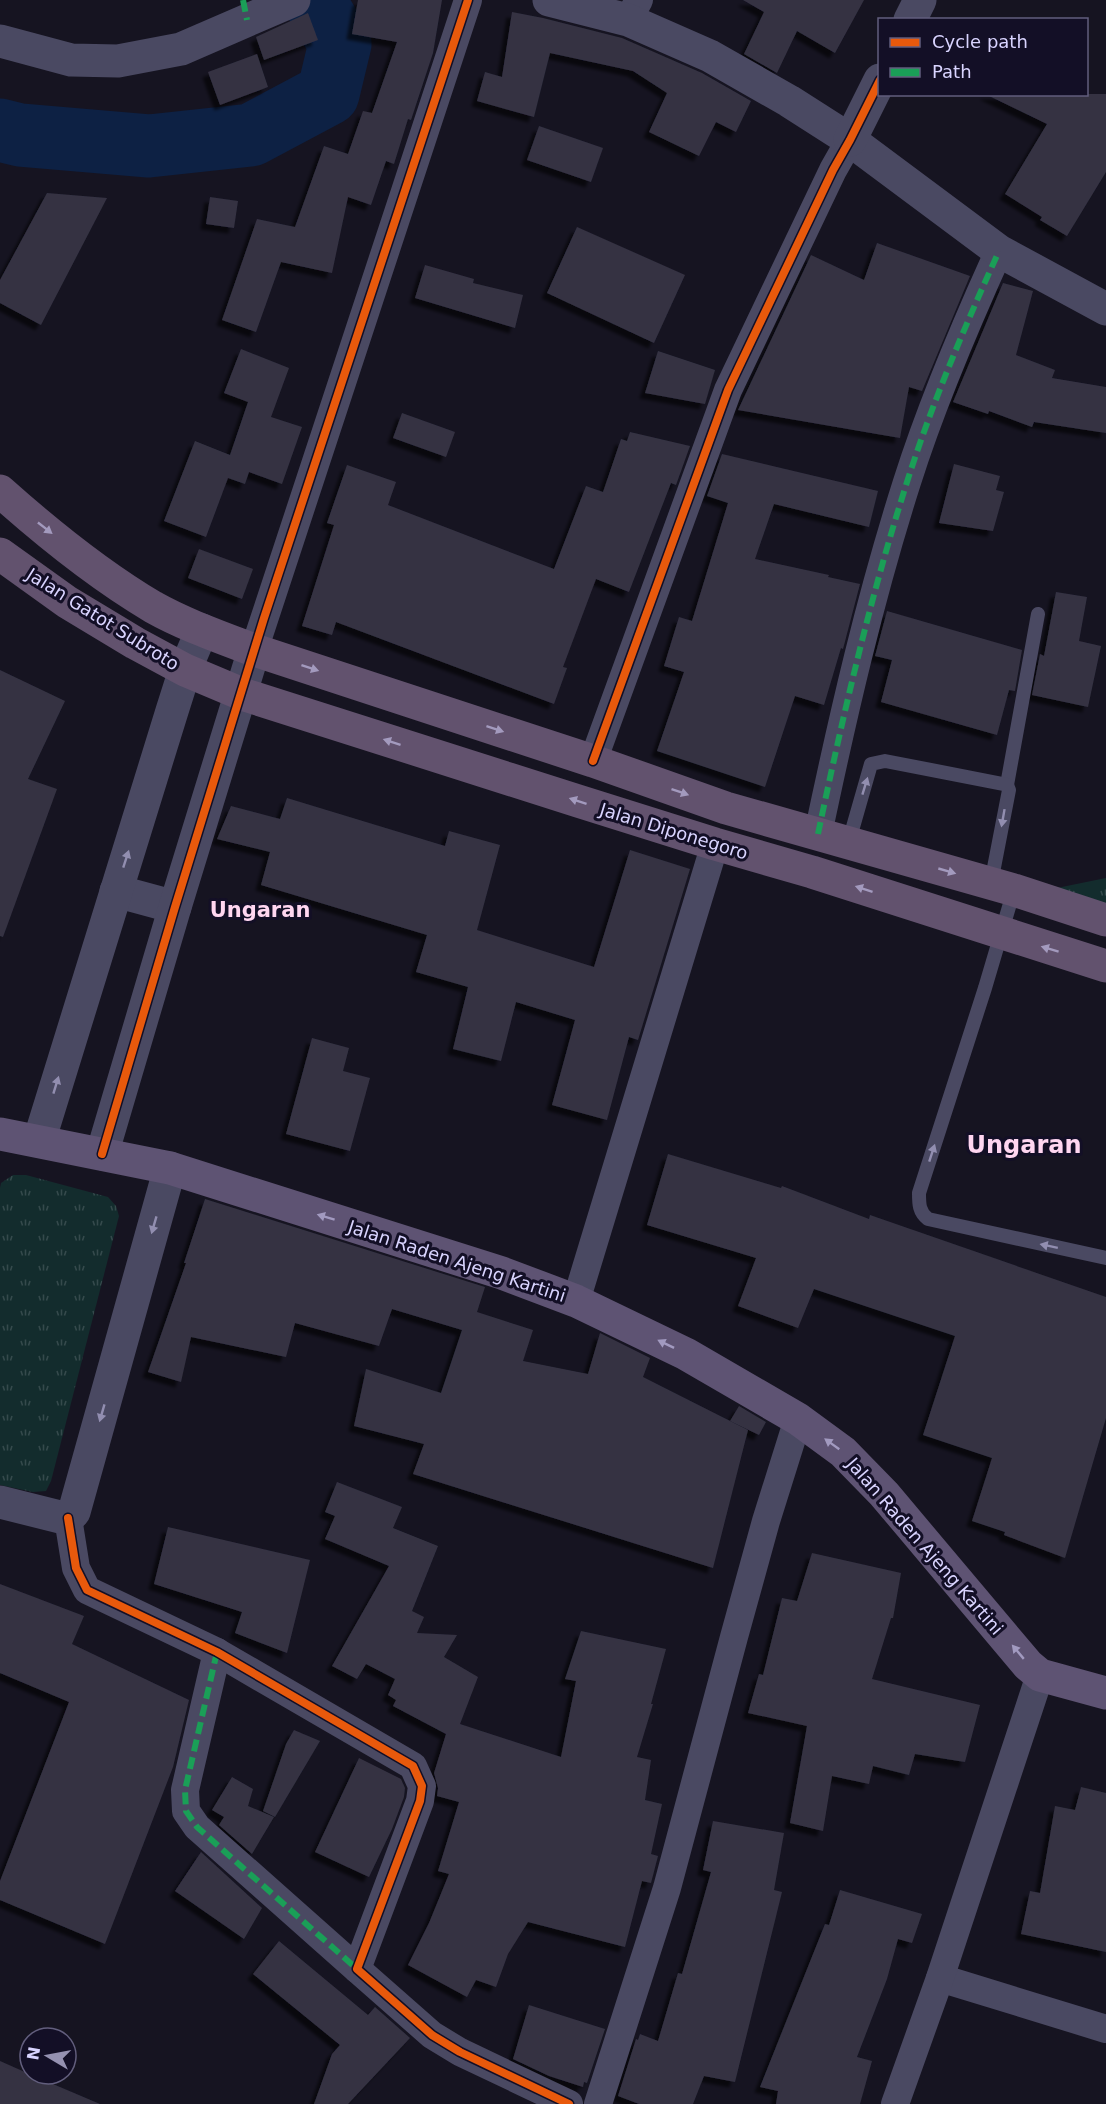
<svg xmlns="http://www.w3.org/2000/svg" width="1106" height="2104" font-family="'DejaVu Sans',sans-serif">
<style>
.park{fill:url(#park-tufts)}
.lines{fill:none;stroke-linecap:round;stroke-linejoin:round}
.river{stroke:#0d2144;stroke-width:63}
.building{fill:#343243;filter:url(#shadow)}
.service{stroke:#4a4962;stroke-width:14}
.minor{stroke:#4a4962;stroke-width:28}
.tertiary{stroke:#4a4962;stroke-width:33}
.primary{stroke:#5e5373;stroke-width:33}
.trunk{stroke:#62526e;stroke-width:33}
.quiet{stroke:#1a9f57;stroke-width:6;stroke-dasharray:12 6;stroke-linecap:butt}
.cycleway-casing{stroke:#130f26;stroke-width:11}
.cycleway{stroke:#e8590c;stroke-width:8}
.oneway{fill:#a39abe}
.oneway2{fill:#928eb0}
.oneway3{fill:#a29ac0}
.labels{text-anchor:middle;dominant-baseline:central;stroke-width:6;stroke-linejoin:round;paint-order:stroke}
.street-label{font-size:18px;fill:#d9d4ff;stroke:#130f26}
.quarter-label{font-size:21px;font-weight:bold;fill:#ffd6f0;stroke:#130f26}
.district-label{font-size:24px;font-weight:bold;fill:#ffd6f0;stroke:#130f26}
</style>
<defs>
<pattern id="park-tufts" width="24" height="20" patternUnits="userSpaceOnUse" patternTransform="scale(1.5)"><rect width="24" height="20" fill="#132c2d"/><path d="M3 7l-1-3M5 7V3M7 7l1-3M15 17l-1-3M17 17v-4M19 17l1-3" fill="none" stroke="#354a4c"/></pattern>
<filter id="shadow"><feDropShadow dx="-5.5" dy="5.5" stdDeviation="1.5" flood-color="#0009"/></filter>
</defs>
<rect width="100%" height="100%" fill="#161421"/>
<g class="park">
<path d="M1106,878V904L1057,888Z"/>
<path d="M13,1175H26L108,1197L116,1206L119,1216L51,1481L46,1491L33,1492L0,1485V1188L1,1183Z"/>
</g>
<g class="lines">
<path class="river" d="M0,130L20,135L149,146L251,135L328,94L340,44L314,0"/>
</g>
<g class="building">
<path d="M358,0H442L433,53L411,120L408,119L394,164L386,161L371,205L348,197L332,273L281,262L256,332L222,320L257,219L295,227L324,146L348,154L363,111L372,113L397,42L352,34Z"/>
<path d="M743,0H864L835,53L797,31L777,73L744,54L764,12Z"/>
<path d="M512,12L543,18L622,38L702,73L751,101L736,132L716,122L699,156L649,132L667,93L633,71L550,53L534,117L477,101L485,72L502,77Z"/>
<path d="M308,13L318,40L264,60L256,37Z"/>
<path d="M257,54L268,87L220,105L208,72Z"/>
<path d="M985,94H1106V172L1067,236L1040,220L1042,217L1005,194L1047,124Z"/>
<path d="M539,126L603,148L591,182L527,160Z"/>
<path d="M47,193L107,198L41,325L0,303V280Z"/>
<path d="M210,197L238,201L234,228L206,224Z"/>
<path d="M577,227L685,275L654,343L547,293Z"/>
<path d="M877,243L970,276L922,391L909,387L900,438L738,410L811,255L864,280Z"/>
<path d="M425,265L474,279L473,283L523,295L515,328L415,298Z"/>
<path d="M1003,283L1033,291L1016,355L1055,370L1052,378L1106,387V433L1034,422L1032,427L989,411L988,414L953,402Z"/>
<path d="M241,349L289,368L271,417L302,427L282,484L249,472L245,484L228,478L206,537L164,521L195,441L230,455L248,402L224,393Z"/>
<path d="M658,351L715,370L705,404L645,393Z"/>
<path d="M402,413L455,432L446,457L393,438Z"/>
<path d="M630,432L690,446L676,485L671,483L629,592L596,579L563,667L567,668L554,704L336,622L332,635L302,626L334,525L327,523L347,465L396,482L388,505L554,569L586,486L603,492L621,439L627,441Z"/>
<path d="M722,454L878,491L869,527L774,504L755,559L829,575L828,577L860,584L843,649L841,648L824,705L795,696L765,787L657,751L684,672L664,666L679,617L692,621L728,503L707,496Z"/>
<path d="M954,464L1000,476L996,490L1004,492L993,531L939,523Z"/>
<path d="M199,549L253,569L242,599L188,578Z"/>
<path d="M1056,592L1087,597L1079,641L1101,646L1088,707L1032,695L1040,654L1044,656Z"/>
<path d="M887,611L1022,650L1015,691L1009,690L997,735L881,702L892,660L875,656Z"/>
<path d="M0,670L65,701L28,779L57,789L3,937L0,936Z"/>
<path d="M287,798L445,846L449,831L500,845L477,930L594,967L630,850L690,869L638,1040L629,1037L607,1120L552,1105L575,1020L516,1002L501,1061L453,1049L468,987L416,972L427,935L261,885L270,852L217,839L231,806L280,819Z"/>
<path d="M312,1038L349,1048L343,1071L370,1078L350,1151L286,1134Z"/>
<path d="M668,1154L781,1188L782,1186L869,1219L870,1215L1106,1297V1418L1065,1558L1004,1535L1005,1532L972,1521L992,1458L923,1435L955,1336L814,1289L798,1328L738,1306L756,1258L647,1225Z"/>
<path d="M205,1199L485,1287L477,1312L533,1330L523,1361L588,1374L600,1333L650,1358L643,1377L748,1430L713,1568L413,1474L424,1444L354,1426L366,1369L441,1393L462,1330L392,1309L379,1346L295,1323L286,1357L191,1337L181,1382L148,1372L186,1263H184Z"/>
<path d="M739,1406L766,1422L759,1435L730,1421Z"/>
<path d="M337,1482L402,1507L393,1528L438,1546L412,1611L424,1617L417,1633L457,1635L444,1657L478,1677L460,1724L561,1757L576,1681L565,1679L581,1631L666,1649L651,1704H653L637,1757L651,1760L645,1800L662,1804L651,1854L658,1856L651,1883L642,1881L625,1947L528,1922L508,1954L496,1987L476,1980L467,1997L408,1965L429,1923L449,1874L438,1871L459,1802L437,1796L438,1788L434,1773L446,1734L393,1706L396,1700L388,1695L395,1679L366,1664L357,1679L332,1666L389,1566L325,1539L335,1516L325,1512Z"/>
<path d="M168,1527L310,1560L287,1653L235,1633L242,1612L154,1584Z"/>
<path d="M812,1553L901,1573L893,1618H891L872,1679L980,1705L965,1762L915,1754L909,1775L873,1766L869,1784L832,1776L823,1831L790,1823L807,1726L748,1713L759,1674L763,1675L782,1598L797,1601Z"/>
<path d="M0,1584L84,1616L72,1644L189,1700L173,1767L105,1944L0,1900V1881L69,1702L0,1673Z"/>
<path d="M294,1730L320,1741L275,1817L263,1811L286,1744Z"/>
<path d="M359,1758L401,1779L405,1788L404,1797L392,1829L369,1877L315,1852Z"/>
<path d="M232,1777L253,1789L248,1806L274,1817L252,1854L219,1825L224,1817L212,1810Z"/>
<path d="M1081,1787L1106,1793V1952L1021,1934L1030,1891L1040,1893L1055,1806L1075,1810Z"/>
<path d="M713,1821L784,1833L774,1890L782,1892L735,2082L704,2076L693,2104H639L618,2096L636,2039L638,2040L640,2034L658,2041L678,1973L682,1974L711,1872L703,1870Z"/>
<path d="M201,1852L262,1908L244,1939L175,1891Z"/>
<path d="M840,1890L922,1914L912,1943L898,1939L887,1979L857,2057L872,2061L860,2104H776L778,2091L760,2087L825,1924L829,1925Z"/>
<path d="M279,1941L368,2015L375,2007L410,2038L348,2104H314L332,2054L340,2045L253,1974Z"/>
<path d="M529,2005L605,2029L587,2083L584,2082L583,2087L549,2076L513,2059Z"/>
<path d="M0,2061L27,2073L100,2104H0Z"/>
</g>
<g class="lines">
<g class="service">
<path d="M1007,785L1038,614"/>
<path d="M846,842L853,827L871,764L885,761L1003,784L1007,785L1009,790L991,883"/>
<path d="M1014,890L985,988L919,1193C919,1204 919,1212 928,1219L1106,1258"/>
</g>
<g class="minor">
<path d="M628,20L639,0"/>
<path d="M254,650L468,0"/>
<path d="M593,761L728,390L833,170L850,140"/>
<path d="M818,834C843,715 870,598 907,482C932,403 965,326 999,251"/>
<path d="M576,1301L715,844"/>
<path d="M68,1518L76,1568L87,1590L217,1652L413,1766L422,1786L420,1801L357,1969L432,2035L460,2052L569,2104"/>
<path d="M217,1652L185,1790L186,1811L197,1827L357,1969"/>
<path d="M940,1978L1106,2029"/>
<path d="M598,2104L667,1888L734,1637L766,1521L798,1419"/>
<path d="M895,2104L940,1978L1040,1675"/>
</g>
<g class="tertiary">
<path d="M549,0L628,20L710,56L789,101L850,140L999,251L1106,309"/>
<path d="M910,20L920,0"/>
<path d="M0,41L71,60L118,61L181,49L294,0"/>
<path d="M850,140L880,80"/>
<path d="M116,891L175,907"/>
<path d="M39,1141L172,711L185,670L202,630"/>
<path d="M102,1154L175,907L254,650"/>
<path d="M0,1502L60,1517L68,1518L74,1512L170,1168"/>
</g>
<path class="primary" d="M0,1134L170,1168L502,1273L576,1301L686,1354L798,1419L843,1452L884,1494L1028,1665L1040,1675L1106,1693"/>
<g class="trunk">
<path d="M0,491C47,533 99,575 153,607C185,625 220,637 254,650L593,761L726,808L1014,890L1106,920"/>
<path d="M0,554L67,602L135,643L185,670L242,694L578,801L715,844L812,872L1106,966"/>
</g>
<g class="quiet">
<path d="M243,0L247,20"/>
<path d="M818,834C843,715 870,598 907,482C932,403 965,326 999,251"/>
<path d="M217,1652L185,1790L186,1811L197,1827L357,1969"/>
</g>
<defs>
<g id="cycleway">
<path d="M593,761L728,390L833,170L850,140L880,80"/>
<path d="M102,1154L175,907L264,618L468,0"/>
<path d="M68,1518L76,1568L87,1590L217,1652L413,1766L422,1786L420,1801L357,1969L432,2035L460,2052L569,2104"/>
</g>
</defs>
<use href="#cycleway" class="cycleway-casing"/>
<use href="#cycleway" class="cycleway"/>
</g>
<defs><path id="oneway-solid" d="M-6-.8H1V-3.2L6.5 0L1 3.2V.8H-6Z" transform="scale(1.5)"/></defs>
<g class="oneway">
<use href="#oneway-solid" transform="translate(45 528) rotate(38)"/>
<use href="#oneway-solid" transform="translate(310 668) rotate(18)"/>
<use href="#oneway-solid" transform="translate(495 729) rotate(18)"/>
<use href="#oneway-solid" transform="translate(392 742) rotate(-162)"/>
<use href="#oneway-solid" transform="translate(680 792) rotate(19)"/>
<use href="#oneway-solid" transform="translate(578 801) rotate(-162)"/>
<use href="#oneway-solid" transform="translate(947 871) rotate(16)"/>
<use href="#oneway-solid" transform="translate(864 889) rotate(-162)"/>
<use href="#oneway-solid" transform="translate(1050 949) rotate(-163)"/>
</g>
<g class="oneway2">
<use href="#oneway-solid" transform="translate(865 786) rotate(-73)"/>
<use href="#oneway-solid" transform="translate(1003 818) rotate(100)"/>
<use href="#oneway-solid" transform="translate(126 859) rotate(-72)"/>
<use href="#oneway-solid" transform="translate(56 1085) rotate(-73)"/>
<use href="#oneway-solid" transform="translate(932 1153) rotate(-72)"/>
<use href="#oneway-solid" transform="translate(154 1225) rotate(106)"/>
<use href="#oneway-solid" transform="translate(1049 1246) rotate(-168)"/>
<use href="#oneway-solid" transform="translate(102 1413) rotate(106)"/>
</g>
<g class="oneway3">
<use href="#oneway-solid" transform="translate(326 1217) rotate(-163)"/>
<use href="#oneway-solid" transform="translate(666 1344) rotate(-154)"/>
<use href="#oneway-solid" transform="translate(832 1444) rotate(-144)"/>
<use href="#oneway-solid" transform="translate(1018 1652) rotate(-130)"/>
</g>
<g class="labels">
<g class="street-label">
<text transform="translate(103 619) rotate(32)">Jalan Gatot Subroto</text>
<text transform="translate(674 831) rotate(17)">Jalan Diponegoro</text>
<text transform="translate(457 1261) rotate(18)">Jalan Raden Ajeng Kartini</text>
<text transform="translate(925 1546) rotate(49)">Jalan Raden Ajeng Kartini</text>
</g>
<g class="quarter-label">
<text x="260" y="910">Ungaran</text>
</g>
<g class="district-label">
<text x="1024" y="1145">Ungaran</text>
</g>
</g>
<rect x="878" y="18" width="210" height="78" fill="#130f26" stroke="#625e7d" stroke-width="1.5"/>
<rect x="890" y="38" width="30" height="9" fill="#e8590c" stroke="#625e7d" stroke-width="1.5"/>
<text x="932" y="48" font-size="18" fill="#d9d4ff">Cycle path</text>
<rect x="890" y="68" width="30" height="9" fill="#1a9f57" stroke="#625e7d" stroke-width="1.5"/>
<text x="932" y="78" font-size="18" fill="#d9d4ff">Path</text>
<g transform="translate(48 2056) rotate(280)"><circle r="28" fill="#130f26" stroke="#625e7d" stroke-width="1.5"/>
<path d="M0-4.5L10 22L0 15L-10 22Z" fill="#9591b1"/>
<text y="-9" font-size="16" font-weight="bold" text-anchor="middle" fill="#d9d4ff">N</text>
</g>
</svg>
